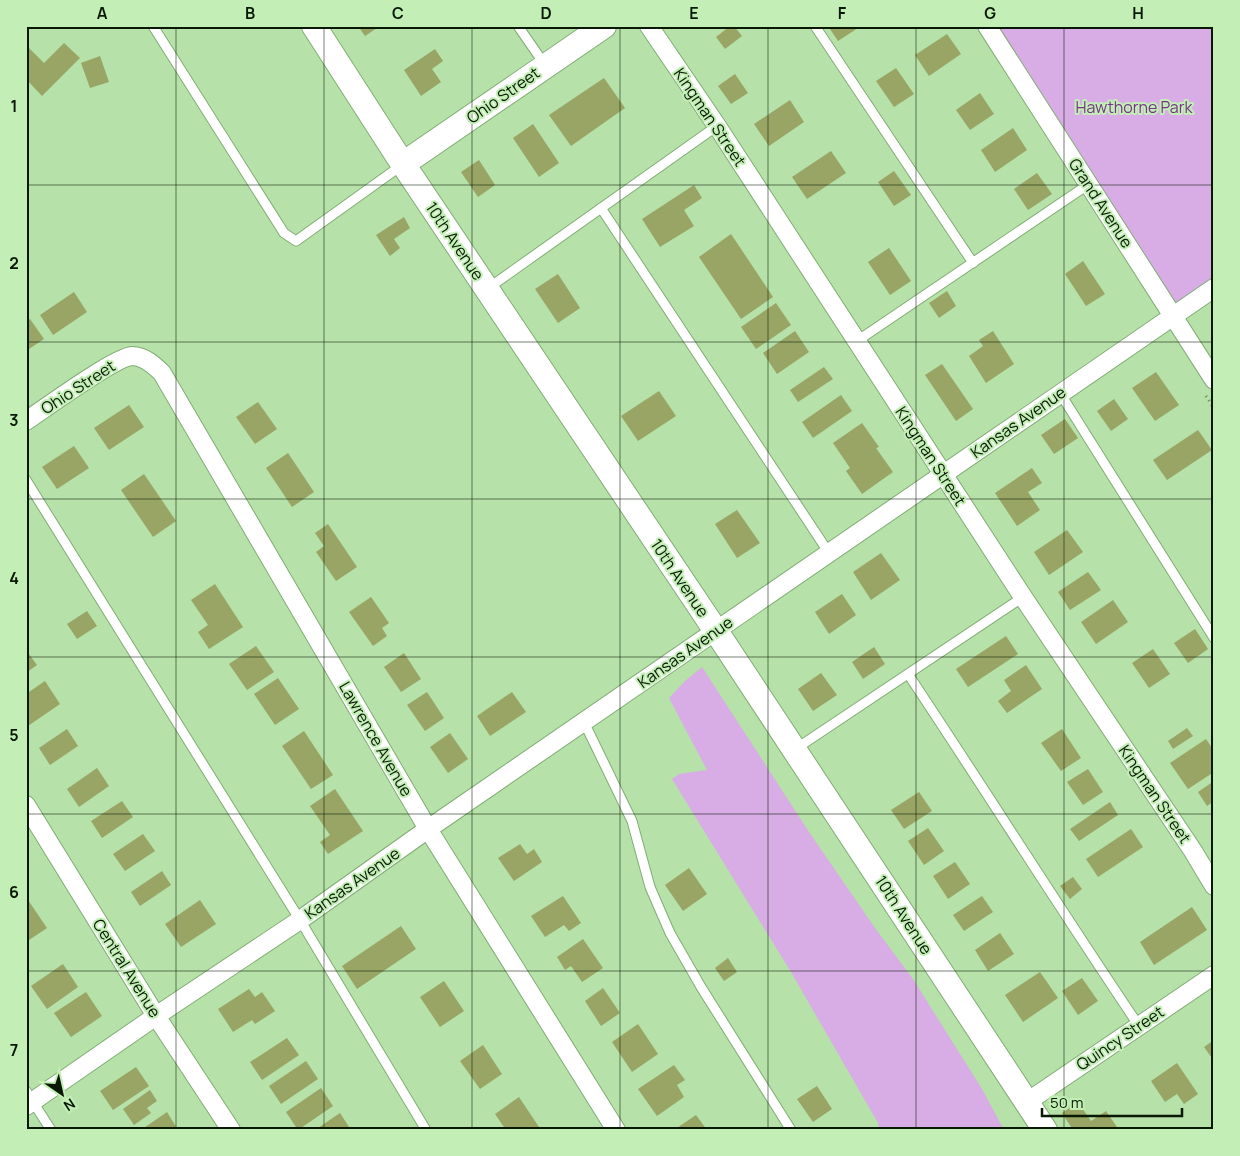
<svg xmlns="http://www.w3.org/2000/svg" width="1240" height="1156" font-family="Manrope,sans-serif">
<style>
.green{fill:#d8ace5}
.building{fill:#98a565}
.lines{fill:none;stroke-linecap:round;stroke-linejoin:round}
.lane-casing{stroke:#83ac76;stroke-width:11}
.street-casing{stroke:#83ac76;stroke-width:20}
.secondary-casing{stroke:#83ac76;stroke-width:26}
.path{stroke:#617e58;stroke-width:3;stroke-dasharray:1 4;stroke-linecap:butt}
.lane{stroke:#fff;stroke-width:9}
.street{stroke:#fff;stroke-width:18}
.secondary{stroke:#fff;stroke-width:24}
.grid{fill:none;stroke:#091905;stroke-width:1;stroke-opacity:0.55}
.labels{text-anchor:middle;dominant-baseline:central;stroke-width:4;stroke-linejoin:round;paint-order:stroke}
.street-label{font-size:16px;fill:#091905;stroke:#c3efb6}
.park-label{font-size:16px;fill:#753486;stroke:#c3efb6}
.neatline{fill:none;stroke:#091905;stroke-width:2}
.grid-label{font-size:16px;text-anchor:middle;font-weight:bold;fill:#091905}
</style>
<rect width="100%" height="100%" fill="#b6e1a9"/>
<g class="green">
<path d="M987,26H1214V288L1173,315Z"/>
<path d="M702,667L809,832L875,928L913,979L982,1089L1004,1130H879L878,1123L791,972L672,779L679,774L707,770L669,698L685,681Z"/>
</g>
<g class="building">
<path d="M358,26H380L365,36Z"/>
<path d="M730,26H734L742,36L725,49L716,37Z"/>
<path d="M828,26H857L858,28L838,41Z"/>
<path d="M947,34L961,54L929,76L915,55Z"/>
<path d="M64,43L80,58L42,96L26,79V45L44,63Z"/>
<path d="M435,49L443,61L432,69L441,82L421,96L404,70Z"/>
<path d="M100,56L109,82L90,88L81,63Z"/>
<path d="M896,68L914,94L894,107L876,81Z"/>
<path d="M735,74L748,93L731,104L718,86Z"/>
<path d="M604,78L625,108L571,146L549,115Z"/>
<path d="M980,93L994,114L970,130L956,110Z"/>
<path d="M790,100L804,122L769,146L754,124Z"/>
<path d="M533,124L559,163L539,177L513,138Z"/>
<path d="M1013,128L1027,150L995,172L981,150Z"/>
<path d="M831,151L846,173L807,199L792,177Z"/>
<path d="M479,160L495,185L478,197L461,172Z"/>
<path d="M894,171L911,195L894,206L878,182Z"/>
<path d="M1037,173L1052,194L1028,210L1014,189Z"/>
<path d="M694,185L702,198L684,210L694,226L660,247L642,219Z"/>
<path d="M404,217L410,228L394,239L400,248L390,256L376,235Z"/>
<path d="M731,234L773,297L741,319L699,257Z"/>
<path d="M889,248L911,281L890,295L868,262Z"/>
<path d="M1083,261L1105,294L1086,306L1065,274Z"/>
<path d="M558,274L580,308L558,323L535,289Z"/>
<path d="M947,291L956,306L939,318L929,303Z"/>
<path d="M74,292L87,312L53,335L40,315Z"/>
<path d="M776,303L791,325L756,349L741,327Z"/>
<path d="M30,319L44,339L26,351V321Z"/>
<path d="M795,331L809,352L777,374L763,353Z"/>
<path d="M993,331L1014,364L986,383L969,356L983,346L979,340Z"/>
<path d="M942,364L973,409L956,421L925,375Z"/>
<path d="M824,367L833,379L798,402L790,390Z"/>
<path d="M1156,372L1179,405L1155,421L1132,388Z"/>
<path d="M659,391L676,416L638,441L621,416Z"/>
<path d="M841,395L852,411L813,438L802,422Z"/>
<path d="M1114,399L1128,419L1111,431L1097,411Z"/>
<path d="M258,402L277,429L255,444L236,417Z"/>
<path d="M129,405L144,427L109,450L94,428Z"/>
<path d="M1065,419L1078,438L1054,454L1041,435Z"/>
<path d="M862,423L879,447L876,448L893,472L862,494L846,471L850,468L833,443Z"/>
<path d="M1198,430L1212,450L1167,480L1153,460Z"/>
<path d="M74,446L89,468L57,489L42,467Z"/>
<path d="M288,453L314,492L292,507L266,468Z"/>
<path d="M1032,468L1042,483L1028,492L1040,510L1017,526L995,493Z"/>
<path d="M144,474L176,521L153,537L121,490Z"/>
<path d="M737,510L760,543L737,558L715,524Z"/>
<path d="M328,524L357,567L336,581L316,552L324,546L315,533Z"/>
<path d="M1067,530L1083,552L1049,575L1034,552Z"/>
<path d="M881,553L900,580L871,600L853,572Z"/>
<path d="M1088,572L1101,590L1070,610L1058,592Z"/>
<path d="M215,584L243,627L209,649L198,632L208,625L191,600Z"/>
<path d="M842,594L856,615L829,634L815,612Z"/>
<path d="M371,597L389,623L382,628L387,636L373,646L349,612Z"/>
<path d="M1113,600L1128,622L1096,644L1081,622Z"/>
<path d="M87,611L97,626L77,639L67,624Z"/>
<path d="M1195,629L1208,649L1188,663L1174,643Z"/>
<path d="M1006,636L1018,654L968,687L956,669Z"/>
<path d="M256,646L274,672L247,690L229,664Z"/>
<path d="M874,647L885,664L863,679L852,662Z"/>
<path d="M1153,649L1170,674L1149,688L1132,663Z"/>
<path d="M26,650L37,665L26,673Z"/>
<path d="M404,653L421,679L401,692L384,667Z"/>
<path d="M1026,665L1042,689L1007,713L998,701L1011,691L1004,680Z"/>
<path d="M821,673L837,695L813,711L798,689Z"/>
<path d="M278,678L299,709L275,725L254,694Z"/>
<path d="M45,681L60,704L28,726L26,723V694Z"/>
<path d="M427,692L444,718L425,731L407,705Z"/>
<path d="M512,692L526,712L490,736L477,716Z"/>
<path d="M1187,728L1193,736L1173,749L1168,741Z"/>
<path d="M67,729L78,746L50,765L39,748Z"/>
<path d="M1062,729L1081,758L1061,771L1041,743Z"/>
<path d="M304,731L333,775L311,789L282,746Z"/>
<path d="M450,733L468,759L448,773L430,747Z"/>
<path d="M1206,739L1214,751V772L1188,789L1170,763Z"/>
<path d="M97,768L109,786L79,807L67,789Z"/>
<path d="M1088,769L1103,792L1083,805L1067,782Z"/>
<path d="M1214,781V801L1207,806L1198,792Z"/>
<path d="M335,789L363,831L328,854L320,842L330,835L310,806Z"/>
<path d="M919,792L932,811L904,829L891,810Z"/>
<path d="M122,801L133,817L102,838L91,821Z"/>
<path d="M1110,802L1118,815L1079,841L1070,829Z"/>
<path d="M928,828L944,851L924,865L908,841Z"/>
<path d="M1131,829L1143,847L1098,877L1086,859Z"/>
<path d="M143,834L155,851L125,871L113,854Z"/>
<path d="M520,844L527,854L534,849L542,862L514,881L498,858Z"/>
<path d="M955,862L970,884L948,899L933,876Z"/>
<path d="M689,868L707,894L683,911L665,885Z"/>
<path d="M162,871L171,885L140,906L131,892Z"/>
<path d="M1073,877L1082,889L1070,899L1060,886Z"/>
<path d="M563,896L581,923L569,931L564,925L545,937L531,916Z"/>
<path d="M982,896L993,912L964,931L953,915Z"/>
<path d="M26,897L47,928L26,942Z"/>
<path d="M200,900L216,924L181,947L165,924Z"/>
<path d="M1192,907L1207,930L1154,965L1140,942Z"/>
<path d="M401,926L416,949L357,989L342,966Z"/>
<path d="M1000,933L1014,954L988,971L975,950Z"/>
<path d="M583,939L603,968L582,982L571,966L565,970L557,957Z"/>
<path d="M728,958L737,972L724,981L715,968Z"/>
<path d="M63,964L78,987L47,1009L31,986Z"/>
<path d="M1040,972L1058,998L1023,1022L1005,995Z"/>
<path d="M1082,978L1098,1001L1078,1015L1062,991Z"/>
<path d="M444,981L464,1011L440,1027L420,997Z"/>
<path d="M603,988L620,1013L601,1026L585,1001Z"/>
<path d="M249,989L255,997L262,992L275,1011L255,1024L252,1020L233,1032L218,1009Z"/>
<path d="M86,992L102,1016L71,1037L54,1013Z"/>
<path d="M638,1024L658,1054L632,1072L612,1042Z"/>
<path d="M287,1038L299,1055L262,1080L250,1062Z"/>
<path d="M1214,1040V1061L1204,1047Z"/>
<path d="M483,1045L502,1074L480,1089L460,1061Z"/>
<path d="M306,1061L318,1079L281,1104L269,1086Z"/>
<path d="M1177,1063L1198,1094L1184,1104L1177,1094L1165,1102L1151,1081Z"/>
<path d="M674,1065L685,1080L677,1085L684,1097L657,1116L638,1089Z"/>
<path d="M136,1067L149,1086L113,1110L100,1091Z"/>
<path d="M817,1086L832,1109L813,1122L797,1099Z"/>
<path d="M321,1088L333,1106L298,1130L286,1112Z"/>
<path d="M150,1090L157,1101L147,1108L151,1113L134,1125L123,1109Z"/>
<path d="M519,1097L541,1130H506L495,1114Z"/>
<path d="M1078,1102L1091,1121L1106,1111L1117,1127L1113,1130H1073L1062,1113Z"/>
<path d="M167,1112L178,1130H141Z"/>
<path d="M340,1113L351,1130H315Z"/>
<path d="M696,1115L707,1130H674Z"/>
</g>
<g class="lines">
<defs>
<g id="lane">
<path d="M153,26L284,233L296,241L402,165"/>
<path d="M518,26L545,65"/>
<path d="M815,26L973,263"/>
<path d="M601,208L829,553"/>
<path d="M487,289L717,126"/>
<path d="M857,341L1089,184"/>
<path d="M1060,393L1214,638"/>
<path d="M26,480L300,920L426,1130"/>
<path d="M908,674C986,791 1060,909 1139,1026"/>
<path d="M584,722L632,821L650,887L670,933L701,987L791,1130"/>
<path d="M794,750L1023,597"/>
<path d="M26,1091L51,1130"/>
</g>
<g id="street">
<path d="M649,26L717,126L1023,597L1193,851L1214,886"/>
<path d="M987,26L1214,380"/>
<path d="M26,421C44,409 115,357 132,356C144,356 154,365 162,373L428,829L616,1130"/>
<path d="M26,805L156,1016L231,1130"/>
<path d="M1027,1102L1214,975"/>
<path d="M26,1106L156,1016L300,920L428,829L1214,288"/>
</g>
<g id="secondary">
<path d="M314,26L397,155L716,631L1045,1130"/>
<path d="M403,164L604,26"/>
</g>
</defs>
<use href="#lane" class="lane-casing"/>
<use href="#street" class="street-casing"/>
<use href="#secondary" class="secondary-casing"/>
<path class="path" d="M1206,396L1214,408"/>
<use href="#lane" class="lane"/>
<use href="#street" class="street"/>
<use href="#secondary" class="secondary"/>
</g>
<path class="grid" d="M176,26V1130M324,26V1130M472,26V1130M620,26V1130M768,26V1130M916,26V1130M1064,26V1130M26,185H1214M26,342H1214M26,499H1214M26,657H1214M26,814H1214M26,971H1214"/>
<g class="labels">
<g class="street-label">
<text transform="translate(503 95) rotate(-35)">Ohio Street</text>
<text transform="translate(710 117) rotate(56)">Kingman Street</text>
<text transform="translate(1101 203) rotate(57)">Grand Avenue</text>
<text transform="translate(455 241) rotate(56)">10th Avenue</text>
<text transform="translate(78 387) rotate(-33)">Ohio Street</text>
<text transform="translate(1018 422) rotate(-35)">Kansas Avenue</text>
<text transform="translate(931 456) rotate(57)">Kingman Street</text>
<text transform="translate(680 578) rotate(56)">10th Avenue</text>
<text transform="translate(685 652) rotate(-35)">Kansas Avenue</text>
<text transform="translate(376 739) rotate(60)">Lawrence Avenue</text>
<text transform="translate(1155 794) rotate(56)">Kingman Street</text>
<text transform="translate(352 883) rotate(-35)">Kansas Avenue</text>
<text transform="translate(904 915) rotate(57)">10th Avenue</text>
<text transform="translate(127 968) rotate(58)">Central Avenue</text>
<text transform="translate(1120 1038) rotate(-34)">Quincy Street</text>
</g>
<g class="park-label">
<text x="1134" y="107">Hawthorne Park</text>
</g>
</g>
<rect width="1240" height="1156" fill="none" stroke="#c3efb6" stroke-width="55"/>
<g transform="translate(62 1094) rotate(146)" stroke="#c3efb6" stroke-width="4" paint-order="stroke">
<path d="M0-4L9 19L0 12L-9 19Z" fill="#091905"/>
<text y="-8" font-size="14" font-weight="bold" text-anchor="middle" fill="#091905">N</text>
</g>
<path d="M1042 1108v8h140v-8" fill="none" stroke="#091905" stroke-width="2.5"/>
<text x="1050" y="1108" font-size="15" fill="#091905" stroke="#c3efb6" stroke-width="4" paint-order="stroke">50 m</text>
<rect x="28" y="28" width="1184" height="1100" class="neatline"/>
<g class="grid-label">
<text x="102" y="19">A</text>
<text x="250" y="19">B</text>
<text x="398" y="19">C</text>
<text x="546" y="19">D</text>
<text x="694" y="19">E</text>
<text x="842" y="19">F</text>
<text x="990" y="19">G</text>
<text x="1138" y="19">H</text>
<text x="14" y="112">1</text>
<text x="14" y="269">2</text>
<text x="14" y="426">3</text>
<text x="14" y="584">4</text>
<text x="14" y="741">5</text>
<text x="14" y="898">6</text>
<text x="14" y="1056">7</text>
</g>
</svg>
